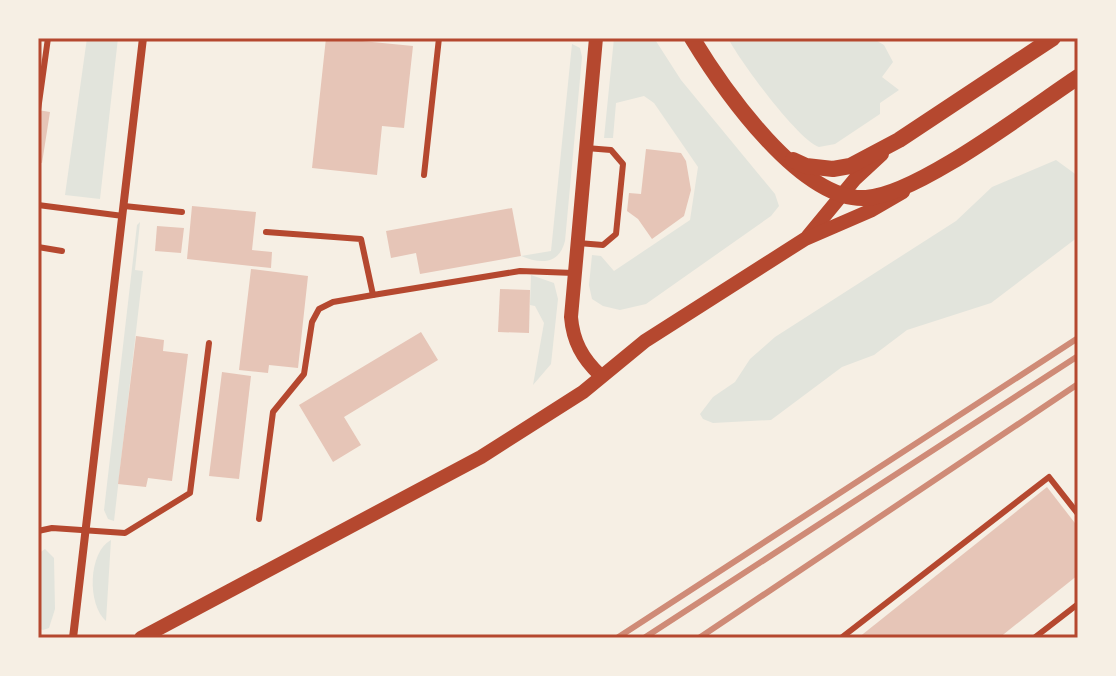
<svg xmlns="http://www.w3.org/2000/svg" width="1116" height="676" font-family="Manrope,sans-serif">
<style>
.green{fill:#e2e4dc}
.building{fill:#e6c5b7}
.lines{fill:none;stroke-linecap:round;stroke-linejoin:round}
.service{stroke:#b5482f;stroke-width:6}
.minor{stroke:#b5482f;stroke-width:8}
.tertiary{stroke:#b5482f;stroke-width:14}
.secondary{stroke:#b5482f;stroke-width:16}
.rail{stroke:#cf8b77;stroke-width:6}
.neatline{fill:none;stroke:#b5482f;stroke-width:3}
</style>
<rect width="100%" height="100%" fill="#f6efe4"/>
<g class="green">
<path d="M87,38H118L100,199L65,195Z"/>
<path d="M614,38H654L681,80L775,194L779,206L771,216L646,304L620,310L603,306L592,299L589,285L592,255L601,256L614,271L690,220L698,167L654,103L644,96L616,103L613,138H604Z"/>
<path d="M728,38H872L884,45L893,62L882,77L899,90L880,103V114L835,144L819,147C798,140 739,60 728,38Z"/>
<path d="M572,44L580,48L582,57L565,241C559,265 540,264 521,256L551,251Z"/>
<path d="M1056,160L1078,176V237L991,303L907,330L874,355L842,367L771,420L713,423L703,419L700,414L713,397L735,382L750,359L775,337L956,221L992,187Z"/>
<path d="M140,222L135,270L143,271L114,521L108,519L104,510L137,225Z"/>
<path d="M531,275L554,283L558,299L551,364L533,385L544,323L535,306L530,305Z"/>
<path d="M111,540L106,621C87,605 88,552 111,540Z"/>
<path d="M45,549L54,558L55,609L49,628L43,630L38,628V554Z"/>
</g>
<g class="building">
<path d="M326,38H363L362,41L413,46L404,128L382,126L377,175L312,168Z"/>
<path d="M38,110L50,112L42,163L38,162Z"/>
<path d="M646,149L681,153L686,161L691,190L684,216L652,239L638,219L627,211L629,193L641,194Z"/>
<path d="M192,206L256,212L252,250L272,252L271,268L187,259Z"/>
<path d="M512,208L521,256L420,274L416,253L391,258L386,231Z"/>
<path d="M157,226L184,228L181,253L155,251Z"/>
<path d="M251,269L308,276L298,368L269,365L268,373L239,370Z"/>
<path d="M500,289L530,290L529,333L498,332Z"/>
<path d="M421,332L438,360L344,417L361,445L333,462L299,405Z"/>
<path d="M136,336L164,340L163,351L188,354L172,481L148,478L146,487L118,484Z"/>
<path d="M222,372L251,376L239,479L209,476Z"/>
<path d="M1047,487L1078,527V575L999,638H858Z"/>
</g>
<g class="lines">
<g class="service">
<path d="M520,38H538"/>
<path d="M38,110L48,38"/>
<path d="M424,175L439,38"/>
<path d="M38,205L123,216"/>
<path d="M124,206L182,212"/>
<path d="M266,232L361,239L373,295L520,271L574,273"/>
<path d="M578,243L603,245L616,234L623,164L611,150L586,148"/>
<path d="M38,247L62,251"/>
<path d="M259,519L273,412L304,374L312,322L319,309L333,302L373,295"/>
<path d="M38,531L52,528L125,533L190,493L209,343"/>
<path d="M841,638L1049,477L1078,514"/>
<path d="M1034,638L1078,604"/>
</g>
<path class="minor" d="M73,638L143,38"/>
<g class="tertiary">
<path d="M596,38L571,317C573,341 582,358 600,375"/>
<path d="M808,236L855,179L882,154"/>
<path d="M141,638L481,457L583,392L645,341L805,239L872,210L903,192"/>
</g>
<g class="secondary">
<path d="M692,38C723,89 801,202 866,198C918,195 1031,108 1078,77"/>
<path d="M793,160L806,166L833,169L850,166L899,140L1053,38"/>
</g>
<g class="rail">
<path d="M617,638L1078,338"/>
<path d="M644,638L1078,356"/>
<path d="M699,638L1078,384"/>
</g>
</g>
<rect width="1116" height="676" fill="none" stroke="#f6efe4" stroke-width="80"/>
<rect x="40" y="40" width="1036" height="596" class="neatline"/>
</svg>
